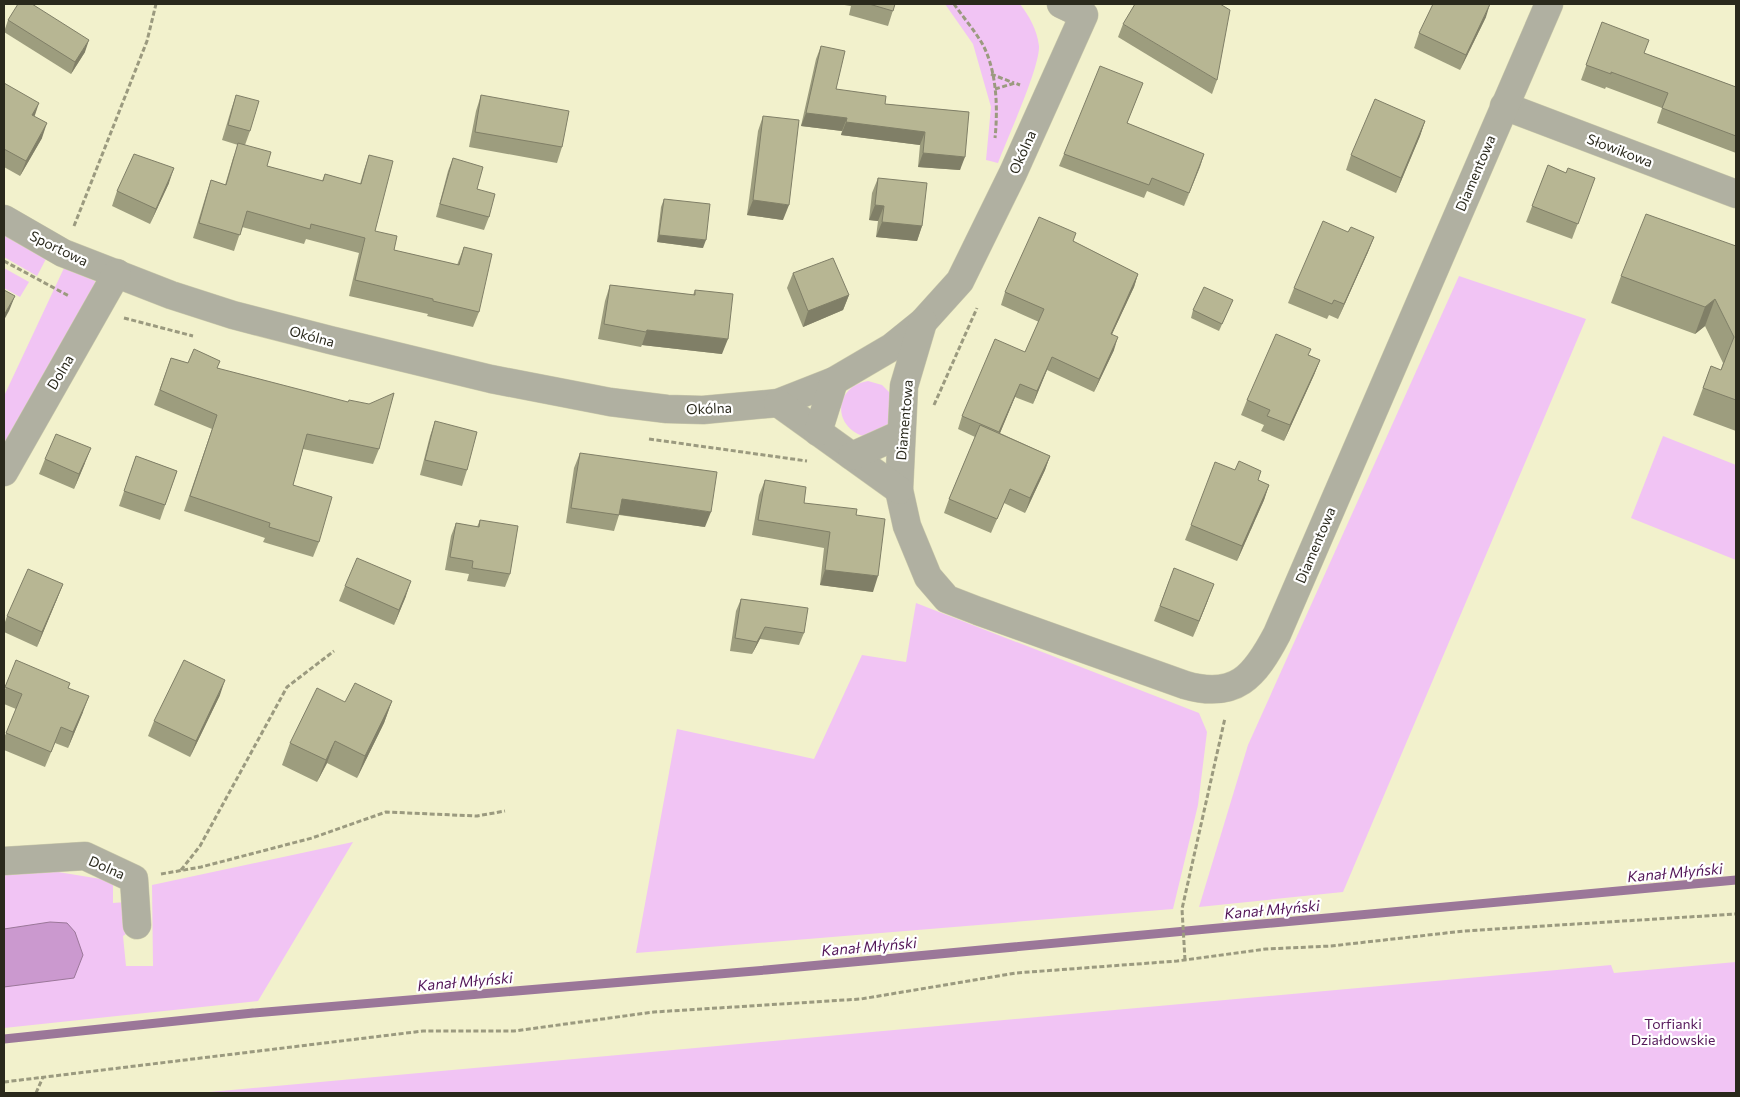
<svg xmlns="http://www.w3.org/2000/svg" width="1740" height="1097" font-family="Commissioner,sans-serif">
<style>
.green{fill:#f1c4f4}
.water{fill:#cb99cf;stroke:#9b7799}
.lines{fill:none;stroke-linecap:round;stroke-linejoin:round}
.stream{stroke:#9b7799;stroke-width:9}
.street-casing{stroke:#cecdac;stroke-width:29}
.path{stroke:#9b9a7f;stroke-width:3;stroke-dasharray:5 2.5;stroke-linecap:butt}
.street{stroke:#b0b0a1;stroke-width:28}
.wall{fill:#9d9d7e}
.shaded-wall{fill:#807f67}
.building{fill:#b7b693;stroke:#807f67}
.labels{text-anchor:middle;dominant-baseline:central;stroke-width:4.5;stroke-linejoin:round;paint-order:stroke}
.street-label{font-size:14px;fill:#2a291c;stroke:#fff}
.park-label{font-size:14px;fill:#55185a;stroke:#fff}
.water-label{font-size:15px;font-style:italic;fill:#531658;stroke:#fff}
</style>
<rect width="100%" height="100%" fill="#f2f1cc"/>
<g class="green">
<path d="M945,4H1020C1029,16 1037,29 1039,46C1040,67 1007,139 998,163L986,160L991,107L973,44Z"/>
<path d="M4,235L47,257L37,276L4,257Z"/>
<path d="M4,268L29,282L20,297L4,288Z"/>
<path d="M64,268L95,281L93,304L4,446V396Z"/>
<path d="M1459,276L1586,319L1343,892L1199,907L1248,745Z"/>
<path d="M868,381L882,385L893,396L892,424L866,437C832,428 833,387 868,381Z"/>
<path d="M1663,436L1736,465V560L1631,518Z"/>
<path d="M916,603L1199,713L1207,732L1198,805L1173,909L636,953L677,729L814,759L862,655L906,662Z"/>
<path d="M353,842L258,1001L4,1028V875L52,871L113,881V903L126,902L129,932L123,936L126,966H153L152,885Z"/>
<path d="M1736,962V1093H199L1611,965L1614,973Z"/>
</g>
<path class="water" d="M50,922L67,923L75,932L83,955L74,978L4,987V929Z"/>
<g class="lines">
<path class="stream" d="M4,1039L253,1013L766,970L1736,880"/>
<defs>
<g id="street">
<path d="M1504,106L1736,194"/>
<path d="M4,219L63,253L171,295L233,315L330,340L491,379L610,402L667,409L703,410L778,403L834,381L892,347L923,322L960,281L1013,173L1084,15L1061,4"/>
<path d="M923,322L904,386L899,490L907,526L928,577L947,599L978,611L1185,685C1236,700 1255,676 1277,634L1549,4"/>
<path d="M778,403L899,490"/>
<path d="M818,432L834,381"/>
<path d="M852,456L901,434"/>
<path d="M4,472L117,273"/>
<path d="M4,861L85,856L134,879L137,925"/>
</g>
</defs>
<use href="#street" class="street-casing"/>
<g class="path">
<path d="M954,4C963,17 975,31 983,45C997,72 998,109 995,138"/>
<path d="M991,74L1014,83"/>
<path d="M995,89L1015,83L1020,85"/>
<path d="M74,226L147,41L156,4"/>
<path d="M4,261L69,296"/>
<path d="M124,318L193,336"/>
<path d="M934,405L977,308"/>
<path d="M649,439L807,461"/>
<path d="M181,870L200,846L287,687L334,651"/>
<path d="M161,874L201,867L312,838L386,812L477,816L505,811"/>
<path d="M1185,960L1182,909L1225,718"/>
<path d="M4,1082L423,1031H514L654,1012L861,999L1016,973L1177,961L1266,949L1331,946L1464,931L1736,914"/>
<path d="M36,1093L43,1077"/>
</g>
<use href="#street" class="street"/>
</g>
<g class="wall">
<path d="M838,4H895L888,26L849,15L851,6Z"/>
<path d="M1486,17L1460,70L1414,48L1419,33Z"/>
<path d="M8,20L85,52L71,74L4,32Z"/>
<path d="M1602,22L1644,53L1736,87V153L1657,123L1662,108L1606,87L1605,89L1581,80Z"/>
<path d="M1123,24L1217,80L1212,94L1118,37Z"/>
<path d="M821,46L836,89L885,104L969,112L960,170L918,167L920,145L841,135L842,131L801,126L816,59Z"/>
<path d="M4,83L34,116L42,138L20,176L4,167Z"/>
<path d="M1143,83L1127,123L1204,154L1184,206L1147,191L1144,198L1059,166L1064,154Z"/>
<path d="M236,95L250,131L245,145L267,166L322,181L325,174L360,184L364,170L369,155L375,231L394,250L457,265L464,247L479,312L473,327L427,316L428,314L349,296L359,253L306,239L304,244L242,227L234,251L193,238L206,195L211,180L225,185L233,158L238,145L222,140L231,110Z"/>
<path d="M481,95L562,147L557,163L469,147L476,111Z"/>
<path d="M763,116L783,220L747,215L758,131Z"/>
<path d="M1425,121L1420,136L1396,193L1346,170L1351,155Z"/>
<path d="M453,158L489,217L484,230L436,217L448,171Z"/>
<path d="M1548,165L1566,173L1595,178L1572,239L1526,222Z"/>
<path d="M878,178L922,226L917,241L876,237L878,221L869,220L872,193Z"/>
<path d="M169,183L150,224L112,206L117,191Z"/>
<path d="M664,199L703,248L657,242L661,207Z"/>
<path d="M1348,232L1374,237L1368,252L1338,319L1329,315L1327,319L1288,303L1294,288Z"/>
<path d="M1073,241L1138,274L1134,287L1112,334L1114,350L1094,392L1047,370L1033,404L1015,397L1000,433L1050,456L1045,470L1025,513L1004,503L991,533L944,513L949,499L975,437L958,429L962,416L1025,352L1039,322L1001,305L1005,292Z"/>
<path d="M1736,246V431L1693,415L1711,366L1721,370L1723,363L1705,326L1695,334L1611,303L1621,276Z"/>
<path d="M793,273L849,295L843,310L803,327L787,288Z"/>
<path d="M610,285L693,295L695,290L722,354L642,345L641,347L598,339L605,301Z"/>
<path d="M1233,300L1219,331L1191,318L1193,310Z"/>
<path d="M1309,355L1320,360L1314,375L1284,441L1261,431L1264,425L1241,415L1247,400Z"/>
<path d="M171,358L188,363L218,368L379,449L373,464L303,449L293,485L319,542L313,557L263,542L265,538L184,511L212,429L154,405Z"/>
<path d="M435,421L467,470L462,486L420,475L430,436Z"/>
<path d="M580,453L705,527L619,515L614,531L566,523L574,468Z"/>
<path d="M136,456L177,471L160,520L119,506Z"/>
<path d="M45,459L85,463L74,489L39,474Z"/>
<path d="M765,480L804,503L856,515L873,592L820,585L824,548L752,535L759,495Z"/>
<path d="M1258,480L1269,485L1264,500L1237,561L1185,540L1191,525Z"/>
<path d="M480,520L510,574L505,587L467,581L469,574L445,570L451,536L456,523L477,527Z"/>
<path d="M1174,568L1208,600L1193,637L1154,621Z"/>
<path d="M63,584L57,599L37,647L4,632V625L7,616Z"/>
<path d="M345,586L406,596L394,625L339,601Z"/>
<path d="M741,599L804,633L799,645L760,639L752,654L730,651L736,611Z"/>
<path d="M16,660L68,688L83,712L68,748L55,743L45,767L4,750V738L16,709L4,704V692Z"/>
<path d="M220,695L190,757L148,736L154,721Z"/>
<path d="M392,701L384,723L357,778L327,763L317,782L282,765L290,743L345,702Z"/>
</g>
<g class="shaded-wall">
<path d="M1490,4L1486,17L1460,70L1466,55Z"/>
<path d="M89,40L85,52L71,74L75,62Z"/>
<path d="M39,103L34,118L32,115Z"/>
<path d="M806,113L847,118L842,131L801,126Z"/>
<path d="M1425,121L1420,136L1396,193L1401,178Z"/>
<path d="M846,122L925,132L920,145L841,135Z"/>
<path d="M47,123L42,138L20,176L26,161Z"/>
<path d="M923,153L965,157L960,170L918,167Z"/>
<path d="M1204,154L1200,167L1184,206Z"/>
<path d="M174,168L169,183L150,224L156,209Z"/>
<path d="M753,200L789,205L783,220L747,215Z"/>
<path d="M875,205L884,206L878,221L869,220Z"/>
<path d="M882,222L922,226L917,241L876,237Z"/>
<path d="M659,235L706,240L703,248L657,242Z"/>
<path d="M1374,237L1368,252L1338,319L1344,304Z"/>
<path d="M1138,274L1134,287L1106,347L1111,334Z"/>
<path d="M849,295L843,310L803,327L808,311Z"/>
<path d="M15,296L9,311L4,320V315Z"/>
<path d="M1715,299L1705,326L1695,334L1705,307Z"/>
<path d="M647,330L728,339L722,354L642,345Z"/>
<path d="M1118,337L1114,350L1094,392L1099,379Z"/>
<path d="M1052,357L1047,370L1033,404L1037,391Z"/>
<path d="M1320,360L1314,375L1284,441L1290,425Z"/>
<path d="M1020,384L1015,397L995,445L999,432Z"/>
<path d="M91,448L85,463L74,489L79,474Z"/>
<path d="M1050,456L1045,470L1025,513L1030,498Z"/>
<path d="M1269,485L1264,500L1237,561L1242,546Z"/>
<path d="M622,499L711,512L705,527L616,514Z"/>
<path d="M825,570L878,576L873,592L820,585Z"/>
<path d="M411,581L406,596L394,625L399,610Z"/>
<path d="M63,584L57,599L37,647L42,632Z"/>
<path d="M1214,584L1208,600L1193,637L1199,621Z"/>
<path d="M765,627L760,639L752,654L757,642Z"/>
<path d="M225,680L220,695L190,757L196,741Z"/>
<path d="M89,696L83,712L68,748L73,732Z"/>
<path d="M392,701L384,723L357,778L365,756Z"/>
<path d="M335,741L327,763L317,782L326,760Z"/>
</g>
<g class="building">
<path d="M18,4H32L89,40L75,62L8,20Z"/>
<path d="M869,4H895L893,11Z"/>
<path d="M1135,4H1220L1230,10L1217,80L1123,24Z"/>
<path d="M1433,4H1490L1466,55L1419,33Z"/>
<path d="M1602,22L1649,40L1644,53L1736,87V136L1662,108L1668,93L1611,72V74L1586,65Z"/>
<path d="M821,46L845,51L836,89L886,96L885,104L969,112L965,157L923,153L925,132L846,122L847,118L806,113Z"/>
<path d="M1100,66L1143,83L1127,123L1204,154L1189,193L1152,178L1149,185L1064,154Z"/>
<path d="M4,83L39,103L32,115L47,123L26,161L4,149Z"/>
<path d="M236,95L259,101L250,131L228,125Z"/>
<path d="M481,95L569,111L562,147L475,132Z"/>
<path d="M1375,99L1425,121L1401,178L1351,155Z"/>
<path d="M763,116L799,120L789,205L753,200Z"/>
<path d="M238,143L271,152L267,166L323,181L325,174L361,184L369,155L393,161L375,231L397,236L394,250L459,265L464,247L492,254L479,312L433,301V299L355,280L365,238L311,224L310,229L247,211L240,235L199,223L211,180L226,185Z"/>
<path d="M134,154L174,168L156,209L117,191Z"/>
<path d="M453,158L483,167L477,189L495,194L489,217L440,204Z"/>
<path d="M1548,165L1566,173L1568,168L1595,178L1578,224L1532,206Z"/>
<path d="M878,178L927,183L922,226L882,222L884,206L875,205Z"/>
<path d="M664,199L710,204L706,240L659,235Z"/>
<path d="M1646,214L1736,246V400L1703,388L1711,366L1721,370L1734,337L1715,299L1705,307L1621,276Z"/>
<path d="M1039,217L1076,233L1073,241L1138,274L1111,334L1118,337L1099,379L1052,357L1037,391L1020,384L999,432L962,416L995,339L1025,352L1044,309L1005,292Z"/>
<path d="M1323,221L1348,232L1351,227L1374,237L1344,304L1334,300L1332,304L1294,288Z"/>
<path d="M833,258L849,295L808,311L793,273Z"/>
<path d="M610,285L695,295V290L733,294L728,339L647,330L646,332L604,324Z"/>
<path d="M1204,287L1233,300L1222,324L1193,310Z"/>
<path d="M4,290L15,296L4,315Z"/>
<path d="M1276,334L1311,349L1308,355L1320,360L1290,425L1267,416L1270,410L1247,400Z"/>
<path d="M194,349L220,361L217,368L348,402L349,400L369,404L394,393L379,449L307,434L293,485L332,497L319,542L269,527L270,523L190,496L217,415L160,390L171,358L188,363Z"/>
<path d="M435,421L477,432L467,470L425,460Z"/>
<path d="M980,425L1050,456L1030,498L1010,489L997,519L949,499Z"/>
<path d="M56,434L91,448L79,474L45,459Z"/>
<path d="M580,453L717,472L711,512L622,499L619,515L571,508Z"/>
<path d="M136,456L177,471L165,505L124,491Z"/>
<path d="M1239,461L1261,471L1258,480L1269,485L1242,546L1191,525L1215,462L1235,470Z"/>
<path d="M765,480L806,487L804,503L857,509L856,515L885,519L878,576L825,570L830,532L758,520Z"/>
<path d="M480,520L518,526L510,574L472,568L473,561L450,557L456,523L479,527Z"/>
<path d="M357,558L411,581L399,610L345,586Z"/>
<path d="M1174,568L1214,584L1199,621L1160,606Z"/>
<path d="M28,569L63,584L42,632L7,616Z"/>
<path d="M741,599L808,608L804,633L765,627L757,642L735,638Z"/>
<path d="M16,660L70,683L68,688L89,696L73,732L61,727L51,752L6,733L22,694L5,687Z"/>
<path d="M184,660L225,680L196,741L154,721Z"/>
<path d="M355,683L392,701L365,756L335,741L326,760L290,743L317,688L345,702Z"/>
</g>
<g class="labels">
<g class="street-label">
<text transform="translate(1620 150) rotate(21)">Słowikowa</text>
<text transform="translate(1022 152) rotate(-66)">Okólna</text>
<text transform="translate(1475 173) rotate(-67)">Diamentowa</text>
<text transform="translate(59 248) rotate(26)">Sportowa</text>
<text transform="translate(312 336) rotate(15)">Okólna</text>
<text transform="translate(60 372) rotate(-59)">Dolna</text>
<text transform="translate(709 408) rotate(-2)">Okólna</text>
<text transform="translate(904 420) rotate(-85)">Diamentowa</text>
<text transform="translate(1315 545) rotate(-67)">Diamentowa</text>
<text transform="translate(107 867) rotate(24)">Dolna</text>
</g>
<g class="park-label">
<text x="1673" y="1023">Torfianki<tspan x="1673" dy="16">Działdowskie</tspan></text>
</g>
<g class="water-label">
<text transform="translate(1675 872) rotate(-5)">Kanał Młyński</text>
<text transform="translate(1272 909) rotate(-5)">Kanał Młyński</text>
<text transform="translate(869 946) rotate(-5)">Kanał Młyński</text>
<text transform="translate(465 981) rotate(-5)">Kanał Młyński</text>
</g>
</g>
<rect width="1740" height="1097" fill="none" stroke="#2a291c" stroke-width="10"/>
</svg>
